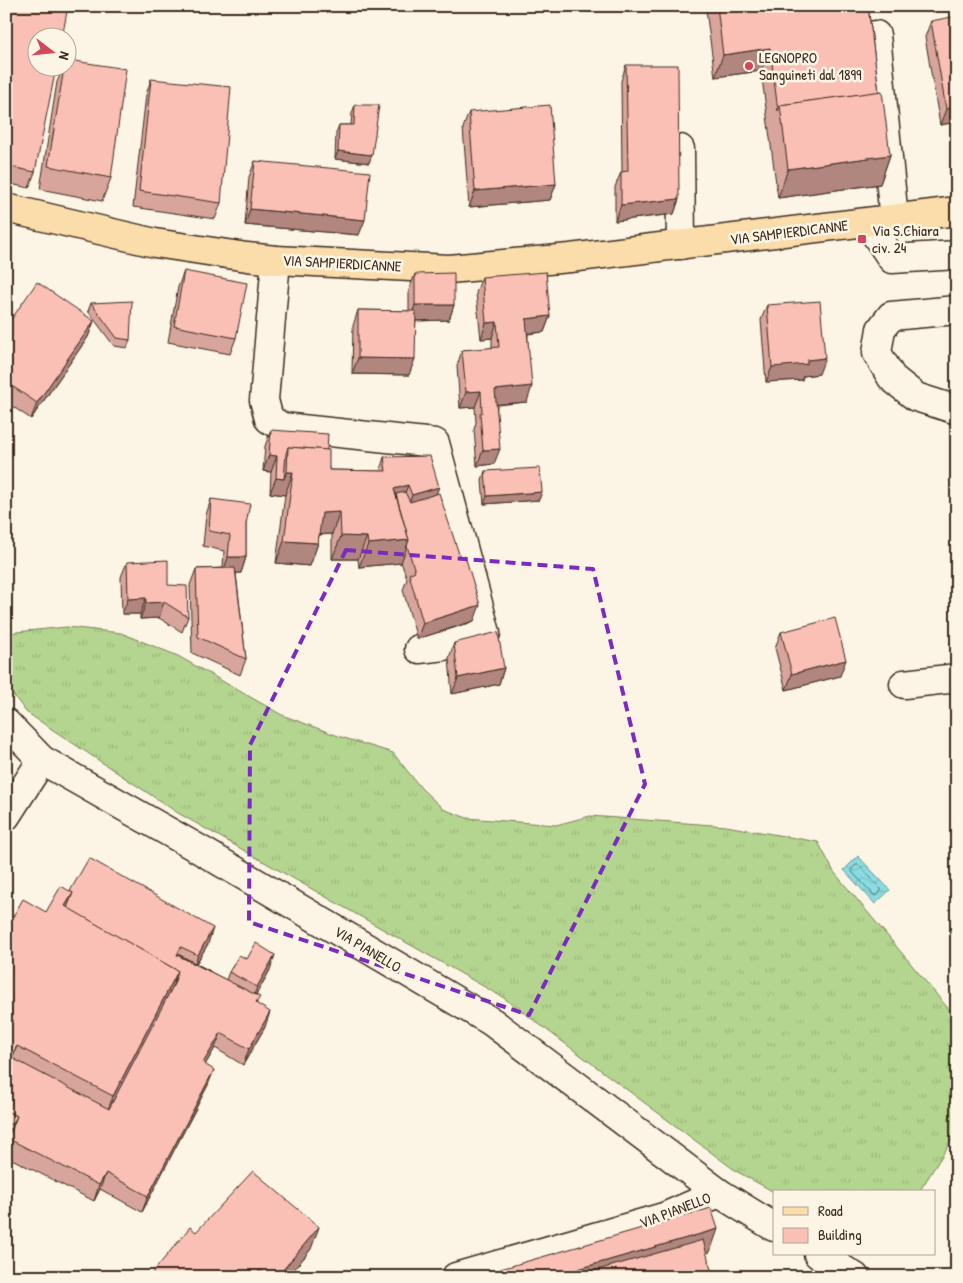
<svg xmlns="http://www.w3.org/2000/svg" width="963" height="1283" font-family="'Patrick Hand',sans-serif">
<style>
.grass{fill:url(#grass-tufts);stroke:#788056}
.water{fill:url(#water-waves);stroke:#6a9593}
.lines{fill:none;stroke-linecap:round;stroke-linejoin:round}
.shore{stroke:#5b716c;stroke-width:1}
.minor-casing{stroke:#3b2a1e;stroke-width:31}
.major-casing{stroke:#3b2a1e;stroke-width:31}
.minor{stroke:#fcf5e5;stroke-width:28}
.major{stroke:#fbddab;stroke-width:28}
.wall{fill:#d8a59c;stroke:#3b2a1e}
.shaded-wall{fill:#b0867f;stroke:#3b2a1e}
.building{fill:#fbc0b5;stroke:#3b2a1e}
.marked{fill:none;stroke:#7b2cbf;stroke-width:4;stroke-dasharray:10 6;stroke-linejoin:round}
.poi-dot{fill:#d1495b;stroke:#fcf5e5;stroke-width:2}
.labels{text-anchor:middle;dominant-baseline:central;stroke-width:5;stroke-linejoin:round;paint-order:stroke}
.poi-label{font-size:15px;fill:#3b2a1e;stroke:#fcf5e5;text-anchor:start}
.street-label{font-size:15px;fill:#3b2a1e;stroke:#fcf5e5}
</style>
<defs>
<pattern id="grass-tufts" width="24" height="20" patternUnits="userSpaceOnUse" patternTransform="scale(1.25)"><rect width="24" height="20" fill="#b4d58f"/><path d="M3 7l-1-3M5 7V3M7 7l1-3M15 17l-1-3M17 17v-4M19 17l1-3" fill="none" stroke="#9cb77b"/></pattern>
<pattern id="water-waves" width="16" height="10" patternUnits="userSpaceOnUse" patternTransform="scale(1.25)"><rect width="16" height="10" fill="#8adce1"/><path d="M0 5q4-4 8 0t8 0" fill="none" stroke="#78bdc1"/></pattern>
</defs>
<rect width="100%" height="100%" fill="#fcf5e5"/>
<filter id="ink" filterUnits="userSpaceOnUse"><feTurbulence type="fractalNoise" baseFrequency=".02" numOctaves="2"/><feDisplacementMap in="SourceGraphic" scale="10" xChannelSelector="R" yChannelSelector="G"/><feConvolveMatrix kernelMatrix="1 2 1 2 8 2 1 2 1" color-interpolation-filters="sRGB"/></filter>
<g filter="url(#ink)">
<path class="grass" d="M67,627L121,633L178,656L282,715L341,737L393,753L421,788L443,809L467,818L556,825L590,816L726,826L818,842L834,872L957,1019V1132L919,1192H774L736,1171L504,998L178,813L26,712L6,685V633Z"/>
<path class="water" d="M858,856L890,890L875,904L844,870Z"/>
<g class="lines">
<path class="shore" d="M856,865H859L881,889V891L877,895H874L852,872V869Z"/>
<defs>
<g id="minor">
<path d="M876,35L894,219"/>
<path d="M680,149L681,245"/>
<path d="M868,223L892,259L957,255V257"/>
<path d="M276,260L264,400L269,419L282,427L435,443L486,633L444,646L419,649"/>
<path d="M957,310L891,316L881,329L877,353L892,378L916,397L957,410"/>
<path d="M904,684L957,678"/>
<path d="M6,723L42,760L197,848L492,1022L719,1193L774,1227"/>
<path d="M6,816L42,760"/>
<path d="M818,1254L855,1277"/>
<path d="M456,1277L664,1217L719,1193"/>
</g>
<path id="major" d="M6,208L155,243L247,257L276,260L449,269L570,258L957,211"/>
</defs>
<use href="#minor" class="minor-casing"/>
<use href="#major" class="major-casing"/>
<use href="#minor" class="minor"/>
<use href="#major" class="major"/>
</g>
<g class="wall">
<path d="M6,6L35,172L29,188L6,183Z"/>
<path d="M708,6H868L879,92L890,155L880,184L778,198L761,71L715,77L706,10Z"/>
<path d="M931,21L957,122L940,125L925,37Z"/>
<path d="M626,65L679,199L674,214L615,221V187L621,172L622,171L621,81Z"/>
<path d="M63,68H68L111,178L102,201L40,189L57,82Z"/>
<path d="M151,79L221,203L215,219L133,207L146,95Z"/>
<path d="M355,105L369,163L335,159L336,133L339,125H351L352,113Z"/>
<path d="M469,112L556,184L550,200L469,207L463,128Z"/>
<path d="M255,161L359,235L245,225L249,177Z"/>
<path d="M184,271L236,338L230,354L168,342L178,287Z"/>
<path d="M415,274L454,305L449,320L416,321L409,375L352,374L353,326L358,310L409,311V290Z"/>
<path d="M482,277L550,316L544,332L528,334L527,402L497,405L494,464L477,466L474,429L476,423L475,407L460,408L457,366L462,350L492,348V338L481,339L476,293Z"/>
<path d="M91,303L130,340L127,348L114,346L88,311Z"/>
<path d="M767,305L819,374L803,376L802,380L766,382L761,320Z"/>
<path d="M94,321L88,337L31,419L6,402V327Z"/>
<path d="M271,430L327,450L329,470L380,471L384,457L436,494L474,621L417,639L403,590L407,579L401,562V563L359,567L358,559H332V534L319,535L318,543L310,566L276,563L285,495L270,493L271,472L263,471L265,446Z"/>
<path d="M485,471L539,500L484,504L482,480Z"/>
<path d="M211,499L246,524V557L241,573H236L246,659L240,675L192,653L190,585L196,569L223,568L224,551L203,546L206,515Z"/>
<path d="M127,562L168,585L188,617L182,632L159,618L140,619V614H122L121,577Z"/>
<path d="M781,632L840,676L786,690L775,648Z"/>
<path d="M454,643L504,668L499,684L452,694L449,658Z"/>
<path d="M70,891L208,944L196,964L226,980L229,972L247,959L270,970L256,995L257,1004L265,1027L243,1065L215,1048L205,1065L208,1085L142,1212L100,1189L94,1201L6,1156V929L46,912Z"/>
<path d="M196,1232L311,1249L288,1277H149Z"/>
</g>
<g class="shaded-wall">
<path d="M770,48L761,71L715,77L723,55Z"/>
<path d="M957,107V122L940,125L946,109Z"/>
<path d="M338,151L372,155L369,163L335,159Z"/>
<path d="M890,155L880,184L778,198L788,169Z"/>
<path d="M556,184L550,200L469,207L475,191Z"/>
<path d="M679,199L674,214L615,221L621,205Z"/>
<path d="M250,209L365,220L359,235L245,225Z"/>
<path d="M415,305H454L449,320L409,321Z"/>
<path d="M550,316L544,332L521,334L526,319Z"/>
<path d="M94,321L88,337L31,419L37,403Z"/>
<path d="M497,322L492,338L481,339L486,323Z"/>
<path d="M358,358L415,359L409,375L352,374Z"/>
<path d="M825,358L819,374L803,376L802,380L766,382L772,367L807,360Z"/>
<path d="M532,386L527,402L490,405L495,390Z"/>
<path d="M481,391L475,407L460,408L466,392Z"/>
<path d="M500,449L494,464L477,466L483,450Z"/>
<path d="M269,455L277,456L271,472L263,471Z"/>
<path d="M287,472H293L285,495L270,493L276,478L284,479Z"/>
<path d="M408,485L399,508L394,489Z"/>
<path d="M439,487L430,509L404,518L412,495Z"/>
<path d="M542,492L539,500L484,504L487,496Z"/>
<path d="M340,512L332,534L314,535L322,513Z"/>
<path d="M341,536L367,537L358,559H332Z"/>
<path d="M409,540L401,563L359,567L368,544Z"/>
<path d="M284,541L318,543L310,566L276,563Z"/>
<path d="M228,557H246L241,573H223Z"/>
<path d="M146,598L140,614H122L128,599Z"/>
<path d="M164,602L159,618L140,619L146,603Z"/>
<path d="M480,605L474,621L417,639L423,623Z"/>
<path d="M846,660L840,676L786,690L792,674Z"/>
<path d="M504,668L499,684L452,694L458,678Z"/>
<path d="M73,893L63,920L65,906Z"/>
<path d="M213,928L208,944L192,970L198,955Z"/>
<path d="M275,955L270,970L251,1003L257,987Z"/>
<path d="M178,971L168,999L103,1124L113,1096Z"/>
<path d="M270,1012L265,1027L243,1065L249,1049Z"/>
<path d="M221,1033L215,1048L197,1079L203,1063Z"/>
<path d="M17,1046L6,1074V1065Z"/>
<path d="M214,1070L208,1085L142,1212L148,1196Z"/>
<path d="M17,1116L9,1138H7L12,1125Z"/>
<path d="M106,1173L100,1189L94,1201L99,1185Z"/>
<path d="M319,1227L311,1249L288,1277H277Z"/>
<path d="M718,1229L710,1252L622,1277H550Z"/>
<path d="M260,1270L258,1277H254Z"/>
</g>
<g class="building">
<path d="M6,6H68L62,38H38V68H56L35,172L6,166Z"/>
<path d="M717,6H868L879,92L780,105L778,111L770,48L723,55Z"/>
<path d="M957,16V107L946,109L931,21Z"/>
<path d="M68,60L126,69L111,178L48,166L64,68H68Z"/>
<path d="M626,65H678L679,199L621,205V172L628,171Z"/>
<path d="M151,79L231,87L221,203L139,191Z"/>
<path d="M882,91L890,155L788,169L780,105Z"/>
<path d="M355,105H379L372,155L338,151L339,125H354Z"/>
<path d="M550,105L556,184L475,191L469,112Z"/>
<path d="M255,161L370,172L365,220L250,209Z"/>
<path d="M184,271L247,283L236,338L174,326Z"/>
<path d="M546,272L550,316L526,319L532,386L495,390L500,449L483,450L480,413H482L481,391L466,392L462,350L499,347L497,322L486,323L482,277Z"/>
<path d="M454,273V305H415V274Z"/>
<path d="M37,282L94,321L37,403L6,382V327Z"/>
<path d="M132,301L130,340L117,338L91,303Z"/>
<path d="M820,301L825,358L807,360V364L772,367L767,305Z"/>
<path d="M358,310L416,311L415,359L358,358Z"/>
<path d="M271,430L328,434L327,450L288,447L286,454L284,479L276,478L277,456L269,455Z"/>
<path d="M288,447L329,450V470L386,471L384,457L430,456L439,487L412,495L408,485L394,489L409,540L368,544L367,537L341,536L340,512L322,513L318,543L284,541L293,472H287Z"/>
<path d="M540,468L542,492L487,496L485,471Z"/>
<path d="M405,492L410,502L439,493L460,557L465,556L480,605L423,623L409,574L415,571L407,546L409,540L396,494Z"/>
<path d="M211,499L250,504L246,524V557H228L230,535L209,531Z"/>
<path d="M168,560V585L187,586L188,617L164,602L146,603V598L128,599L127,562Z"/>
<path d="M235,568L246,659L198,637L196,569Z"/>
<path d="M835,618L846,660L792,674L781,632Z"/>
<path d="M498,632L504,668L458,678L454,643Z"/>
<path d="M89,858L213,928L198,955L181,947L177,955L260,997L256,1003L270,1012L249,1049L221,1033L203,1063L214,1070L148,1196L106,1173L99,1185L7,1138L12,1129L17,1116L6,1111V1069L12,1058L109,1109L174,984L178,971L67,908L73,893L70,891Z"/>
<path d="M61,886L73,893L65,906L178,971L113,1096L17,1046L6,1065V1051L8,1047L6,1046V929L23,899L46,912Z"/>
<path d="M256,943L275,955L257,987L229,972L239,955L247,959Z"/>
<path d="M178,954L210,971L178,955Z"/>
<path d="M6,1111L17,1116L12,1125L6,1122Z"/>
<path d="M253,1171L319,1227L277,1277H270L260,1270L254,1277H149L190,1227L196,1232Z"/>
<path d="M711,1208L718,1229L550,1277H473Z"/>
<path d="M703,1240L713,1277H573Z"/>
</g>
</g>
<path class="marked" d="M346,550L593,569L645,784L529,1015L249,922L250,745Z"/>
<g class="poi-dot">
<circle cx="749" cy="66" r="5"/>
<rect x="857" y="234" width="10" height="10" rx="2.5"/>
</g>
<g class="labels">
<g class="poi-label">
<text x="759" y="57">LEGNOPRO<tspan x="759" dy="17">Sanguineti dal 1899</tspan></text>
<text x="872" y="230">Via S.Chiara<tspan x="872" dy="17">civ. 24</tspan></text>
</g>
<g class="street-label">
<text transform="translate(789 232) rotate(-7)">VIA SAMPIERDICANNE</text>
<text transform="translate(342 263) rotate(3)">VIA SAMPIERDICANNE</text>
<text transform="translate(368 949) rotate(31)">VIA PIANELLO</text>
<text transform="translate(675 1210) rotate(-21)">VIA PIANELLO</text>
</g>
</g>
<rect width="963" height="1283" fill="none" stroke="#fcf5e5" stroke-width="25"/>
<rect x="12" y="12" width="938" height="1258" fill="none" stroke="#3b2a1e" stroke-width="2" filter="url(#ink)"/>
<rect x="773" y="1190" width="162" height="65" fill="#fcf5e5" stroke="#afa495"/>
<rect x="783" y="1207" width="25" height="8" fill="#fbddab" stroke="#afa495"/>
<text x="818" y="1216" font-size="15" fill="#3b2a1e">Road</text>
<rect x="783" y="1228" width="25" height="15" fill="#fbc0b5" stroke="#afa495"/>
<text x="818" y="1240" font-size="15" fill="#3b2a1e">Building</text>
<g transform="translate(52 52) rotate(106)"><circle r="24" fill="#fcf5e5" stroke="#afa495"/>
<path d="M0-4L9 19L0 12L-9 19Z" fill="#d1495b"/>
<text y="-8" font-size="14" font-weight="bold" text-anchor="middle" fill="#3b2a1e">N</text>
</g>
</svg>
